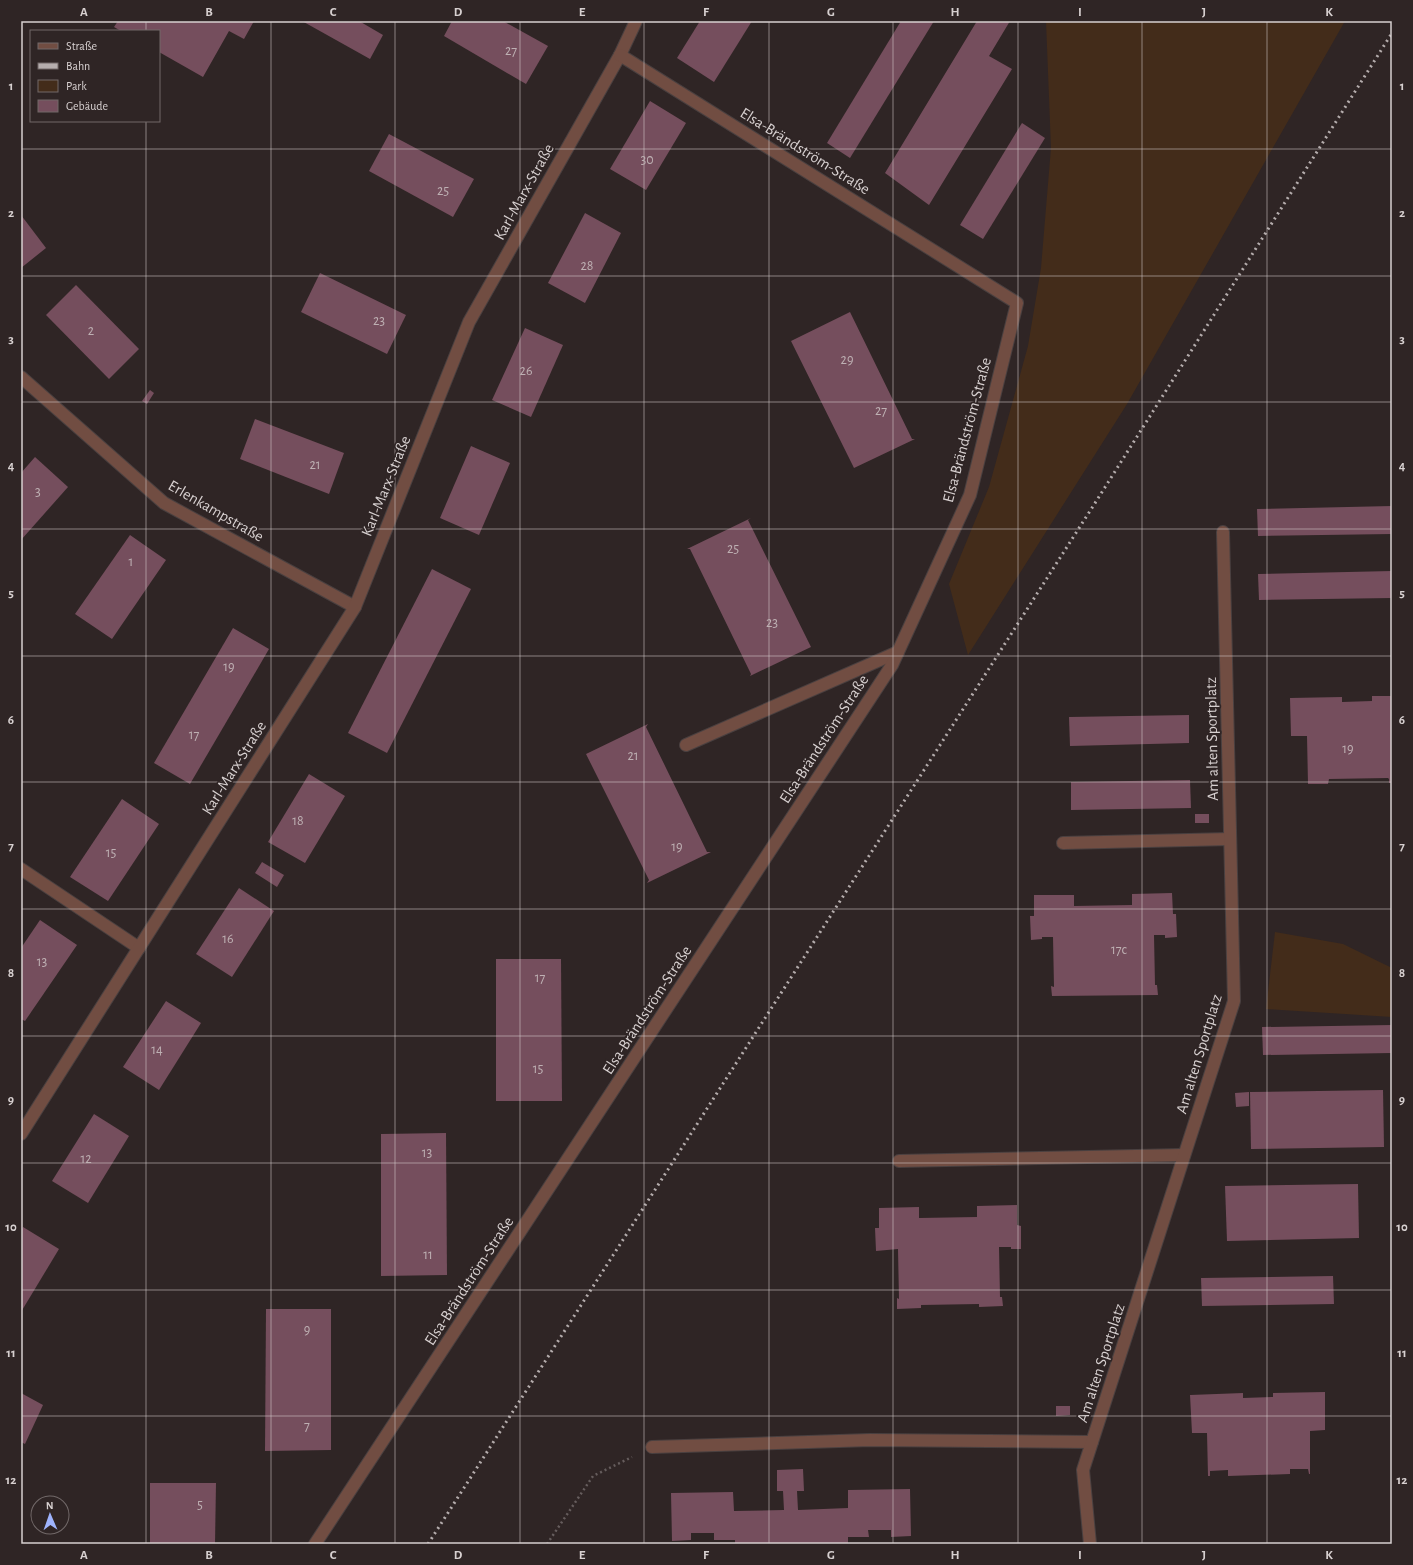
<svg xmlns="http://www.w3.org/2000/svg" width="1413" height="1565" font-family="'Alegreya Sans',sans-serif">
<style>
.green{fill:#432c1a}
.building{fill:#754e5d}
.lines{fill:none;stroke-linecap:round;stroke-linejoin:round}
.lane-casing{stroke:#4a4040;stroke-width:14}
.street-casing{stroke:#4a4040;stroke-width:14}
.path{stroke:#665d5d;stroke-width:2.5;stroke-dasharray:2 3;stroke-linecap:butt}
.lane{stroke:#714d42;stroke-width:12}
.street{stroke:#714d42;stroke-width:12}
.rail{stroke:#b5adad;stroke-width:3;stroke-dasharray:2 4;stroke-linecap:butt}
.grid{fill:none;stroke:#d7d0d0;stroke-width:1;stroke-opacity:0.55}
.labels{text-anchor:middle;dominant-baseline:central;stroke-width:3.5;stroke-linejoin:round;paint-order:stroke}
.number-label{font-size:14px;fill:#beb0b3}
.street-label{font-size:16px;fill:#d7d0d0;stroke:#2f2525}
.neatline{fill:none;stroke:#d7d0d0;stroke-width:1.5}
.grid-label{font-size:13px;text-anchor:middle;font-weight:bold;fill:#d7d0d0}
</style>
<rect width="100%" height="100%" fill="#2f2525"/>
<g class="green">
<path d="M1046,21H1345L1127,404L968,655L949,584L989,487L1028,346L1041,268L1051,148Z"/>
<path d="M1275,932L1343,944L1392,968V1017L1266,1009Z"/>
</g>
<g class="building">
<path d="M118,21H254L244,39L229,31L203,77L159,52V31H121L114,27Z"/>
<path d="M302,21H359L383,35L370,59Z"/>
<path d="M452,21H503L548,46L526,84L444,36Z"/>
<path d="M700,21H752L714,82L677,58Z"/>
<path d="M901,21H934L850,158L827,143Z"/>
<path d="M977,21H1010L989,56L1012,69L929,205L885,173Z"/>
<path d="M650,101L686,123L646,190L610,169Z"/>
<path d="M1022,123L1045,138L983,239L960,225Z"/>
<path d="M389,134L474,179L453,217L369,171Z"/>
<path d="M585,213L621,233L585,303L548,283Z"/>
<path d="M21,215L46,248L21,268Z"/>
<path d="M320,273L406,315L387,354L301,312Z"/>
<path d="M76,285L139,349L109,379L46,315Z"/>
<path d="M850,312L912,439H915L854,468L791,341Z"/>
<path d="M525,328L563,345L531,417L492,400Z"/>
<path d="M150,390L154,393L147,404L142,401Z"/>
<path d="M255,419L344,453L329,494L240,459Z"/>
<path d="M471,446L510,463L479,535L440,518Z"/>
<path d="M35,457L68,487L21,540V473Z"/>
<path d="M1392,506V534L1258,536L1257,509Z"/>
<path d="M751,518L748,520L811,647L750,676L751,674L690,549H687Z"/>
<path d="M130,535L166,560L112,639L75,614Z"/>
<path d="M432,569L471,589L387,753L348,733Z"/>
<path d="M1392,571V598L1259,600L1258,574Z"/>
<path d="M233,628L269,649L190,784L154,763Z"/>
<path d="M1372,696H1392V783H1389V779L1388,778L1329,779L1328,784H1308L1307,736H1291L1290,698L1342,697V702L1372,701Z"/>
<path d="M1189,715V743L1070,746L1069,717Z"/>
<path d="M648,724L646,727L707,852H711L647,883L649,880L586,754Z"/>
<path d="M309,774L345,796L305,863L268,842Z"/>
<path d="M1190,780L1191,808L1071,810V782Z"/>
<path d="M122,799L159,824L108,901L70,877Z"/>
<rect x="1195" y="814" width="14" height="9"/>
<path d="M262,862L284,875L277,887L255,873Z"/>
<path d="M239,888L274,911L232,977L196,954Z"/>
<path d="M1172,893L1173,914H1176L1177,937L1165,938V935H1154L1155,985H1157L1158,995L1052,996L1051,986L1054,987L1053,937H1042V939L1031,940L1030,916H1034V895H1074V906L1132,905V894Z"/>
<path d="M40,920L77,945L25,1021L21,1019V948Z"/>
<path d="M496,959H561L562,1101H496Z"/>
<path d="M166,1001L201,1023L159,1090L123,1067Z"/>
<path d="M1392,1025V1053L1263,1055L1262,1027Z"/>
<path d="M1383,1090L1384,1147L1251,1149L1250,1092Z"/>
<path d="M1249,1092V1106L1236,1107L1235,1093Z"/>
<path d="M94,1114L129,1136L88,1203L52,1181Z"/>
<path d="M446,1133L447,1275L381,1276V1134Z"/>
<path d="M1358,1184L1359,1238L1227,1241L1225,1186Z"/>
<path d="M1017,1205V1225L1021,1226V1249H1011V1247H999L1000,1297H1002L1003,1306L979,1307V1304L921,1305V1308L897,1309V1298L899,1299L898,1249L876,1251L875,1228H879V1208L919,1207V1218L977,1217V1206Z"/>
<path d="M23,1227L59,1249L21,1312V1231Z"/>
<path d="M1333,1276L1334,1304L1202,1306L1201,1278Z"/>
<path d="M266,1309H331V1450L265,1451Z"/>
<path d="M1325,1392V1430L1310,1431V1474H1309L1308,1469H1290V1474L1228,1476V1470L1210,1471V1476H1208L1207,1433H1192L1190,1395L1243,1393V1398L1273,1397V1393Z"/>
<path d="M21,1393L43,1405L25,1444L21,1442Z"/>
<path d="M1056,1406H1070V1415L1056,1416Z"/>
<path d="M803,1469L804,1491H797L798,1510L848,1508V1490L910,1489L911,1536L891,1537V1530H868L869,1537H848V1544H735V1540H714V1533H691V1540L672,1541L671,1493L733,1492L734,1511L784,1510L783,1491H777V1470Z"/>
<path d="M150,1483H216L215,1544H150Z"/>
</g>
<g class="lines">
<defs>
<g id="lane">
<path d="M686,745L898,652"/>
<path d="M1063,843L1230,839"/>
<path d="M899,1161L1184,1155"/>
<path d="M652,1447L870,1440L1092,1442"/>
</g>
<g id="street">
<path d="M21,377L164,503L355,607"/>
<path d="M21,869L139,948"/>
<path d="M21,1134L355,607L469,322L620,55L636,21"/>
<path d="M315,1544L892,665L970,495L1017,303L620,55"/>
<path d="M1090,1544L1083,1470L1234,1001L1223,532"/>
</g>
</defs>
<use href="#lane" class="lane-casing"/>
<use href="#street" class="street-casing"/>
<path class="path" d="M547,1544L593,1476L632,1457"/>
<use href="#lane" class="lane"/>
<use href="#street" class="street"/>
<path class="rail" d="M428,1544L1090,511L1392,33"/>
</g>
<path class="grid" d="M146,21V31M271,21V1544M395,21V1544M520,21V1544M644,21V1544M769,21V1544M893,21V1544M1018,21V1544M1142,21V1544M1267,21V1544M146,121V1544M21,149H1392M21,276H1392M21,402H1392M21,529H1392M21,656H1392M21,782H1392M21,909H1392M21,1036H1392M21,1163H1392M21,1290H1392M21,1416H1392"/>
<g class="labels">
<g class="number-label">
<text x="511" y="51">27</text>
<text x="647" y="160">30</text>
<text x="443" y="191">25</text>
<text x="587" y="266">28</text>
<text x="379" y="321">23</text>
<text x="91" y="331">2</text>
<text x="847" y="360">29</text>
<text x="526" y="371">26</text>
<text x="881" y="411">27</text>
<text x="315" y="465">21</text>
<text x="38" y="492">3</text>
<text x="733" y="549">25</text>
<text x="131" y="562">1</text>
<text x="772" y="623">23</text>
<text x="229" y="667">19</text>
<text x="194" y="735">17</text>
<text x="1348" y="749">19</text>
<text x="633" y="756">21</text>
<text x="298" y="821">18</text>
<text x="677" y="847">19</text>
<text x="111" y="853">15</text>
<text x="228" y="939">16</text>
<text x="1119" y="950">17c</text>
<text x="42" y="962">13</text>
<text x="540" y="978">17</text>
<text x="157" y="1050">14</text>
<text x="538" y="1069">15</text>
<text x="427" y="1153">13</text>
<text x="86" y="1159">12</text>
<text x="428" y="1255">11</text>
<text x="307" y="1330">9</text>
<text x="307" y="1426">7</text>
<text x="200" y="1505">5</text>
</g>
<g class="street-label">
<text transform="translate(805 151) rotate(32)">Elsa-Brändström-Straße</text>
<text transform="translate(524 192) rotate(-61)">Karl-Marx-Straße</text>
<text transform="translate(967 430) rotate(-75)">Elsa-Brändström-Straße</text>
<text transform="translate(386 486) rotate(-68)">Karl-Marx-Straße</text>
<text transform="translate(216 511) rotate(30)">Erlenkampstraße</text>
<text transform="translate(824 739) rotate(-57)">Elsa-Brändström-Straße</text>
<text transform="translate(1212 739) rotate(-91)">Am alten Sportplatz</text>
<text transform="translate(234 768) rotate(-58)">Karl-Marx-Straße</text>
<text transform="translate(647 1010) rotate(-57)">Elsa-Brändström-Straße</text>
<text transform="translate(1199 1054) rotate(-73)">Am alten Sportplatz</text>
<text transform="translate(469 1281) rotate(-57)">Elsa-Brändström-Straße</text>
<text transform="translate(1101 1363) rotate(-72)">Am alten Sportplatz</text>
</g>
</g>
<rect width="1413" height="1565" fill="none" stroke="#2f2525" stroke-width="44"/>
<rect x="30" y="30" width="130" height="92" fill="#2f2525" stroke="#726969"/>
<rect x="38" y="43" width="20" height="6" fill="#714d42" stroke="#726969"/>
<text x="66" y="50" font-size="12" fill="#d7d0d0">Straße</text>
<rect x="38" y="63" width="20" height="6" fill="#b5adad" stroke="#726969"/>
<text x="66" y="70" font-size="12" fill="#d7d0d0">Bahn</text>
<rect x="38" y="80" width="20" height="12" fill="#432c1a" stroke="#726969"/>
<text x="66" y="90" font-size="12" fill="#d7d0d0">Park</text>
<rect x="38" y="100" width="20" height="12" fill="#754e5d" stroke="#726969"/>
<text x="66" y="110" font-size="12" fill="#d7d0d0">Gebäude</text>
<g transform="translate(50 1515) rotate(358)"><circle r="19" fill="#2f2525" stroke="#726969"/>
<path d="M0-3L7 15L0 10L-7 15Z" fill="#9eb3fd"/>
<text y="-6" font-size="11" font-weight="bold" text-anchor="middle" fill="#d7d0d0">N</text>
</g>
<rect x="22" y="22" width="1369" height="1521" class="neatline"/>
<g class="grid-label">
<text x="84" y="16">A</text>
<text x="209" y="16">B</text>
<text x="333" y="16">C</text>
<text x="458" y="16">D</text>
<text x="582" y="16">E</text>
<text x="706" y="16">F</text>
<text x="831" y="16">G</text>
<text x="955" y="16">H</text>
<text x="1080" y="16">I</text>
<text x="1204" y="16">J</text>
<text x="1329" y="16">K</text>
<text x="11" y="90">1</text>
<text x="1402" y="90">1</text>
<text x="11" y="217">2</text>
<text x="1402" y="217">2</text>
<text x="11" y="343">3</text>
<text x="1402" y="343">3</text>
<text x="11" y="470">4</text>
<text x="1402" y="470">4</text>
<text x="11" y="597">5</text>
<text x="1402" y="597">5</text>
<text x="11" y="724">6</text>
<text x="1402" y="724">6</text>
<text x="11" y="850">7</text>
<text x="1402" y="850">7</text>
<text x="11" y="977">8</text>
<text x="1402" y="977">8</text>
<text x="11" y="1104">9</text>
<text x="1402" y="1104">9</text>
<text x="11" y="1231">10</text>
<text x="1402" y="1231">10</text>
<text x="11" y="1357">11</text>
<text x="1402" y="1357">11</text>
<text x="11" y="1484">12</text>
<text x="1402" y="1484">12</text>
<text x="84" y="1559">A</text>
<text x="209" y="1559">B</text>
<text x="333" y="1559">C</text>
<text x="458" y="1559">D</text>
<text x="582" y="1559">E</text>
<text x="706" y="1559">F</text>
<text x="831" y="1559">G</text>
<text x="955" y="1559">H</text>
<text x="1080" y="1559">I</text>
<text x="1204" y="1559">J</text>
<text x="1329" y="1559">K</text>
</g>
</svg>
